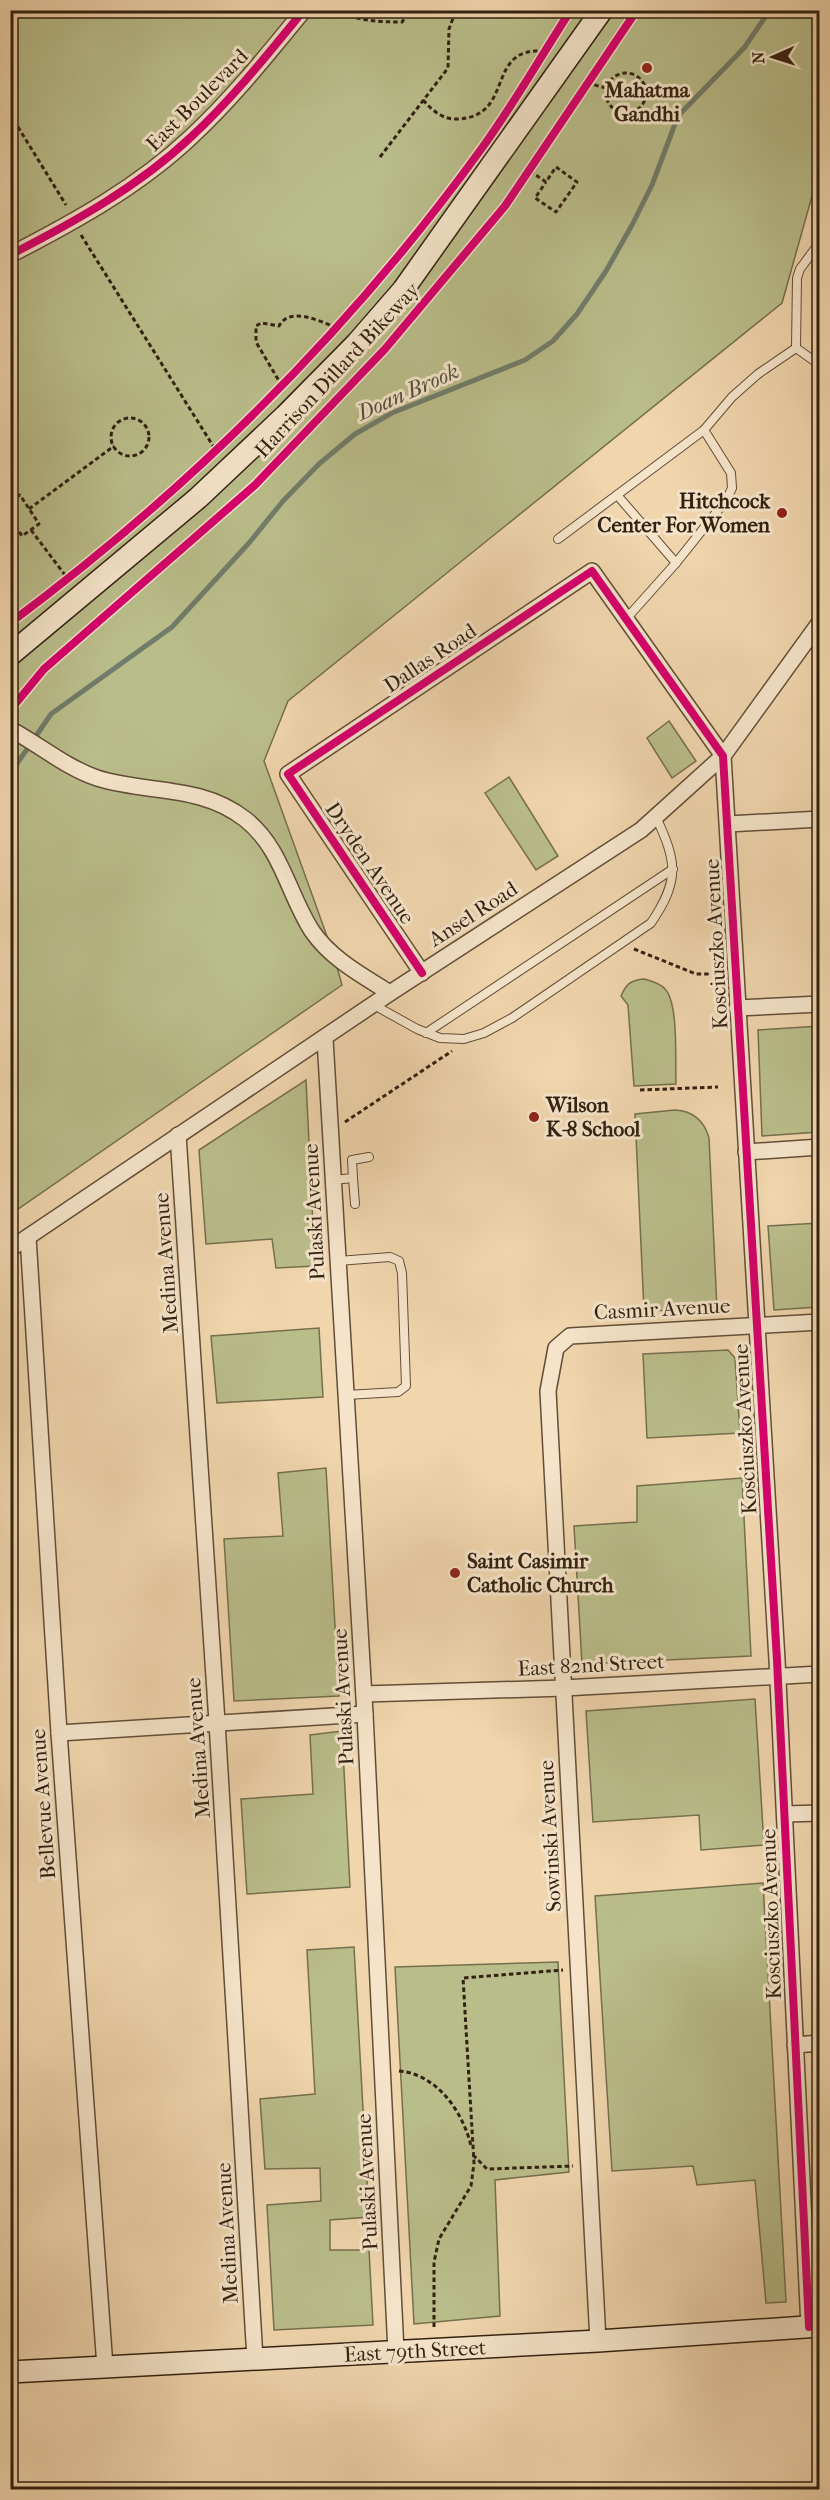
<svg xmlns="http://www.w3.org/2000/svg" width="830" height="2500" font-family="'IM FELL French Canon',serif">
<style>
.green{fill:#b9bd8a;stroke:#766f4e;stroke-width:1.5}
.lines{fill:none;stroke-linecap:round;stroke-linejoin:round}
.stream{stroke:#717c6a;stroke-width:5}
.service-casing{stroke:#624e38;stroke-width:10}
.minor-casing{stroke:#624e38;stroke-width:18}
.secondary-casing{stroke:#332111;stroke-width:24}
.path{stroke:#332111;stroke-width:3;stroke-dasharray:4.5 3;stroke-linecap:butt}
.service{stroke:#f5e4ca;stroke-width:8}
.minor{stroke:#f5e4ca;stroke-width:15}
.secondary{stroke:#f5e4ca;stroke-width:21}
.cycleway-casing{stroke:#f5e4ca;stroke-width:11}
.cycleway{stroke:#d6006c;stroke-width:8}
.poi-dot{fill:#8f2418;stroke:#f5e4ca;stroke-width:2}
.labels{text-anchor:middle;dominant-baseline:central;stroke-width:6;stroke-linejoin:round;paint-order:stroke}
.poi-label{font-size:21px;font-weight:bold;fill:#332111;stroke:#f5e4ca;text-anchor:start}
.street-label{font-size:21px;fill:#332111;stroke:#f5e4ca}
.water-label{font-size:22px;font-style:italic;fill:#524f3e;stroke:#f5e4ca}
</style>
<rect width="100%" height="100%" fill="#f0d5ad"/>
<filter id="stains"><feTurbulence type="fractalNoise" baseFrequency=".00333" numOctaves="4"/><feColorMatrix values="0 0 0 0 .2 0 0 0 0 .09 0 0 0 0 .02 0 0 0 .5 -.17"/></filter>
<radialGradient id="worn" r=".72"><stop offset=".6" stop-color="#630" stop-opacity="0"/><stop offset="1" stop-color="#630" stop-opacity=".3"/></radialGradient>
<g class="green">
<path d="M10,11H820L819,188L812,196L782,303L288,701L264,761L333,953L342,985L18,1209L10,1204Z"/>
<path d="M669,721L696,761L672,778L647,738Z"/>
<path d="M509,777L558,856L536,870L485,793Z"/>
<path d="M644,979C651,981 660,983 665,989C679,1003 675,1064 676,1084L634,1086L628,1005L621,996C626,984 631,980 644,979Z"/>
<path d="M819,1026V1132L762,1136L758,1030Z"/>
<path d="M306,1080L315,1266L276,1268L272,1239L206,1244L199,1150Z"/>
<path d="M675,1110C693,1111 704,1120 709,1138L717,1309L644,1311L635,1114Z"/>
<path d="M819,1223V1307L774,1310L768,1226Z"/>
<path d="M319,1328L323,1397L217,1403L211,1336Z"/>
<path d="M728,1350L735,1358L740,1433L647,1438L643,1354Z"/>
<path d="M326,1468L339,1696L234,1701L224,1539L283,1536L278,1473Z"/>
<path d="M742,1478L751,1656L582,1664L574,1526L637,1522V1486Z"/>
<path d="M755,1699L764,1845L701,1850L699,1815L593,1822L586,1711Z"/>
<path d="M342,1731L350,1887L247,1894L241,1799L313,1794L310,1735Z"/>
<path d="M763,1883L786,2302L766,2303L755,2180L697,2185L693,2166L612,2171L595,1896Z"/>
<path d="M354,1947L369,2217L330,2220V2250H369L373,2325L274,2330L267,2205L321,2201L320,2168L265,2169L260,2099L315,2094L307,1950Z"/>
<path d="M558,1962L569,2172L495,2180L500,2316L414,2324L395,1967Z"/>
</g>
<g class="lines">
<path class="stream" d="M10,774L51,714L172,627L249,543L283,501L319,464L355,434L392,413L525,360L553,341L577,314L606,271L632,225L652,185L678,116L744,48L770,10"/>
<defs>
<g id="service">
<path d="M796,348L797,278L800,269L820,242"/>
<path d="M617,495L676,563L727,499L732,488L731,473L704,430"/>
<path d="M558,539L704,430L732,397L758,374L796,348L820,365"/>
<path d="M626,619L676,563"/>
<path d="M374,1005L417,1029L440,1038L464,1039L484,1033L512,1018L651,923C680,880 677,862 656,817"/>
<path d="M426,1033L673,869"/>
<path d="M353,1178L355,1204"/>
<path d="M333,1180L353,1178L352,1160L369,1157"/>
<path d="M338,1261L390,1257L399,1261L402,1273L406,1386L398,1392L346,1395"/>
</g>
<g id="minor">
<path d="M10,255C74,222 138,187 191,137C232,99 268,54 304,10"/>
<path d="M10,729C40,745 65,767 97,778C147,794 200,784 245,819C282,848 288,894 312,931C331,959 363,976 390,993"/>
<path d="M728,824L820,819"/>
<path d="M422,973L288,774L592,571L723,756L777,1660L809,2327"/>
<path d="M737,1008L820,1004"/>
<path d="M325,1039L365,1714L396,2352"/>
<path d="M178,1135L217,1722L255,2359"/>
<path d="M746,1152L820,1147"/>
<path d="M28,1237L59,1733L105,2367"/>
<path d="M10,1249L390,993L641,830L723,756L820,622"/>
<path d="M364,1694L564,1688L820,1674"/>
<path d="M59,1733L365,1714"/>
<path d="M785,1814L820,1813"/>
<path d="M795,2045L820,2043"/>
<path d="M598,2341L548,1391L556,1348L570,1336L820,1322"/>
</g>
<g id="secondary">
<path d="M10,655L198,498L285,416L357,343L403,290L602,10"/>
<path d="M10,2372L598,2341L820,2326"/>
</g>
</defs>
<use href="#service" class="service-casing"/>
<use href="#minor" class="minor-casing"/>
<use href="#secondary" class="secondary-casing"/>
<g class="path">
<path d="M335,10C358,21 378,22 402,22L411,10"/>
<circle cx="626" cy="93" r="20"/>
<path d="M587,83L606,88"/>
<path d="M519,90L571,10"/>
<path d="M423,100C433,111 443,120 458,119C516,116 484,47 544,51"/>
<path d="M10,114L66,205"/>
<path d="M380,157L448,68L449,29L456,10"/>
<path d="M530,171L546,182L556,167L577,182L556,212L535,198L546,182"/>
<path d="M81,235L215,449"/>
<path d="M282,386L256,342V326L261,323L279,326C290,306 319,321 335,327"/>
<circle cx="130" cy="437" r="19"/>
<path d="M10,501L20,495L39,524L22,536L10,518"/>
<path d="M29,509L114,446"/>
<path d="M151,510L275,393L341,320L430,215"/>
<path d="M31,530L68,579"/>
<path d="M10,623L56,589"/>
<path d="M634,949L696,974H711"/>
<path d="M640,1090L718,1087"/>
<path d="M345,1122L452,1051"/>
<path d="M399,2071C437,2074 463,2112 471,2146"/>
<path d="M473,2155L487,2169L573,2166"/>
<path d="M434,2327V2262L439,2239L471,2186L474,2163L463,1978L563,1970"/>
</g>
<use href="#service" class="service"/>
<use href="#minor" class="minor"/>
<use href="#secondary" class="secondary"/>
<defs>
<g id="cycleway">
<path d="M10,255C74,222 138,187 191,137C232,99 268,54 304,10"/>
<path d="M10,623C190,489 351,329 482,148C514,104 541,56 571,10"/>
<path d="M10,706L16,703L44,669L255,485L385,349L505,206L637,10"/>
<path d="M422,973L288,774L592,571L723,756L777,1660L809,2327"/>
</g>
</defs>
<use href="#cycleway" class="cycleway-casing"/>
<use href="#cycleway" class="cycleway"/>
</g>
<g class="poi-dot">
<circle cx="647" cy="68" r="6"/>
<circle cx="782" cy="513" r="6"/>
<circle cx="534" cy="1117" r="6"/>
<circle cx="455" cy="1573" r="6"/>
</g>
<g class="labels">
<g class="poi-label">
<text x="647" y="90" text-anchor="middle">Mahatma<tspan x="647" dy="24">Gandhi</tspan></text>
<text x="770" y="501" text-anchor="end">Hitchcock<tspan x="770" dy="24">Center For Women</tspan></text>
<text x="546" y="1105">Wilson<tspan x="546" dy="24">K-8 School</tspan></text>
<text x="467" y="1561">Saint Casimir<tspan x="467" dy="24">Catholic Church</tspan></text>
</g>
<g class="street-label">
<text transform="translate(197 100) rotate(-45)">East Boulevard</text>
<text transform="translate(337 370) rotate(-47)">Harrison Dillard Bikeway</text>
<text transform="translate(430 658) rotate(-34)">Dallas Road</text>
<text transform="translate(370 863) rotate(56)">Dryden Avenue</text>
<text transform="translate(473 914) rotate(-33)">Ansel Road</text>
<text transform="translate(716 944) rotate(-93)">Kosciuszko Avenue</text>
<text transform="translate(314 1212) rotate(-93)">Pulaski Avenue</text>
<text transform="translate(166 1263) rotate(-94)">Medina Avenue</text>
<text transform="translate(662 1309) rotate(-3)">Casmir Avenue</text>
<text transform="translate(745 1429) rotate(-93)">Kosciuszko Avenue</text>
<text transform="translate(591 1665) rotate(-3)">East 82nd Street</text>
<text transform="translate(343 1697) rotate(-93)">Pulaski Avenue</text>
<text transform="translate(198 1748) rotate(-94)">Medina Avenue</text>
<text transform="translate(43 1804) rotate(-94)">Bellevue Avenue</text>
<text transform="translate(550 1836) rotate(-93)">Sowinski Avenue</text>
<text transform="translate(771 1914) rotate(-92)">Kosciuszko Avenue</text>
<text transform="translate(367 2182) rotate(-93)">Pulaski Avenue</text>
<text transform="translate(227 2233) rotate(-93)">Medina Avenue</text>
<text transform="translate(415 2351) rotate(-3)">East 79th Street</text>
</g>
<g class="water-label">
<text transform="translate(408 392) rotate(-24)">Doan Brook</text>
</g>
</g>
<rect width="830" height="2500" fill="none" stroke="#f0d5ad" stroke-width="36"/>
<rect x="12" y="12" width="806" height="2476" fill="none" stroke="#332111" stroke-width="3"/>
<rect x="18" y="18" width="794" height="2464" fill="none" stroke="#332111" stroke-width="1.5"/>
<g transform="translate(773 57) rotate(267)" stroke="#f5e4ca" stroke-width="4.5" paint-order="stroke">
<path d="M0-4.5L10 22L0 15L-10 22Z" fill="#332111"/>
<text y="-9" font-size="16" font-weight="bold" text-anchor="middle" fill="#332111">N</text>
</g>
<rect width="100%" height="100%" filter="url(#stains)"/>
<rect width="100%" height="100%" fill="url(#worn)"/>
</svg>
